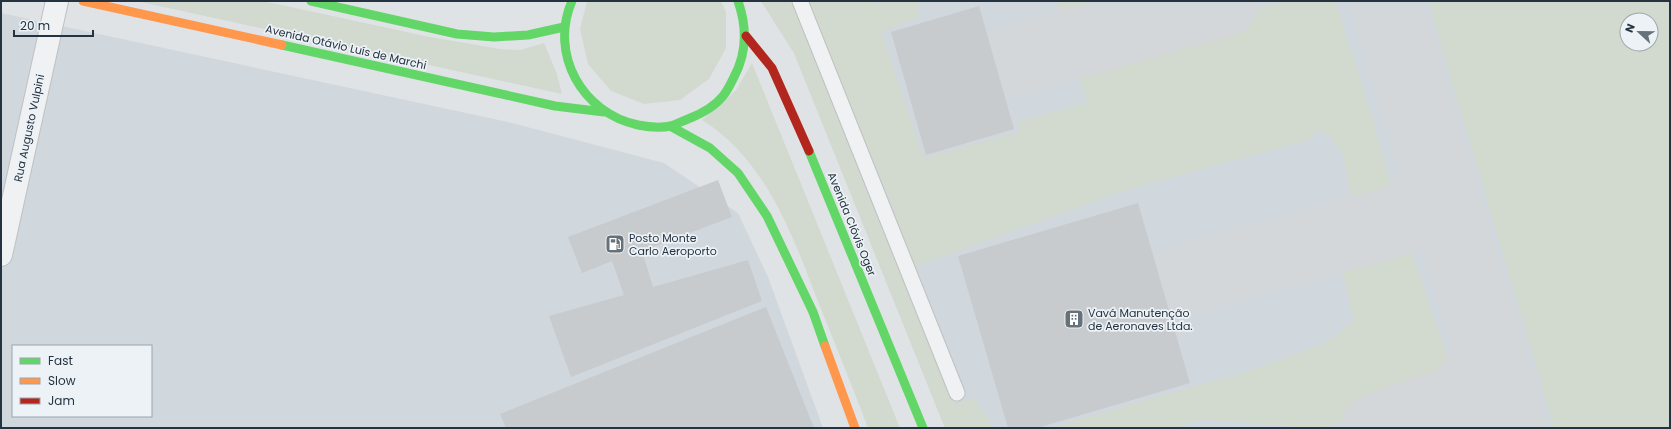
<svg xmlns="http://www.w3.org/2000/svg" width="1671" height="429" font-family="Poppins,sans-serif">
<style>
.built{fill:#d0d7dd;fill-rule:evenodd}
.green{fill:#d2dacf;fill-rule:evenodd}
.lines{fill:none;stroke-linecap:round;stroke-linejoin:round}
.taxiway{stroke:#d4d7d9;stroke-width:71}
.building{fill:#c8cbce}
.lane-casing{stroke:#bec1c3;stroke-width:17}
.street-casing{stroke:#bec1c3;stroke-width:24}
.lane{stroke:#eff1f2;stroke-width:15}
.street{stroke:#eff1f2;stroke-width:22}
.fast{stroke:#63d668;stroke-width:9}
.slow{stroke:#ff974d;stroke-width:9}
.jam{stroke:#b3261e;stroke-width:9}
.labels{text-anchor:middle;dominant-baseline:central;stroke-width:3.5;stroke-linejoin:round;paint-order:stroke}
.street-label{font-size:11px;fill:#253340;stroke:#ecf2f6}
.poi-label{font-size:11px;fill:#253340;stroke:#ecf2f6;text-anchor:start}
</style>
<rect width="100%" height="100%" fill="#e0e3e5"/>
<g class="built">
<path d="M761,1H1670V428H945L794,53ZM1627,20H1651V44H1627Z"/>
<path d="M1,13L508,122L664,163L738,213L768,277L823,428H1ZM13,346H151V416H13Z"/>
</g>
<g class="green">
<path d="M136,1H263L425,36L500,49L520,50L544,43L557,74L562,94Z"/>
<path d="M587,1H721L726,12V48L709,79L680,100L644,104L611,91L588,64L580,29Z"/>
<path d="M761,1H795L804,29L876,214L955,403L974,398L995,428H945L794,53Z"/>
<path d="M808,1H874L875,5L886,1H918L919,16L882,32L923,158L1020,132L1017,121L1087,103L1076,65L1099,52L1221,18L1288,1H1334L1336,3L1369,106L1390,182L1389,191L1379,200L1352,204L1344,156L1329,135L1318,131L1306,141L1130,189L913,267L889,197L848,102Z"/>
<path d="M1056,1H1157L1065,27Z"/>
<path d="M1428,1H1670V428H1554ZM1627,20H1651V44H1627Z"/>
<path d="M752,63L900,428H868C853,388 837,349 821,309C794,240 768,161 702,120L736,90Z"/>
<path d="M1392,239L1408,243L1451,367L1444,382L1408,401L1321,428H1296L1278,425L1201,419L1176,428H1050L1251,370L1326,343L1354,321L1339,258L1377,243Z"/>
</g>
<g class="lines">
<g class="taxiway">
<path d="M1386,1L1512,428"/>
<path d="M1007,62L1224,1"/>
<path d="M1179,281L1407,218C1423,205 1432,188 1434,167"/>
<path d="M1377,428L1459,400L1480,375L1489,353"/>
</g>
</g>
<g class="building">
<path d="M979,6L1014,129L926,155L891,32Z"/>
<path d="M718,180L732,217L642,251L653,287L748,260L762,301L571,377L549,316L624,295L612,261L582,273L568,237Z"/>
<path d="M1138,203L1190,383L1037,428H1008L958,256Z"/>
<path d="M766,307L814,428H506L500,414Z"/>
</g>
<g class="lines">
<defs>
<path id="lane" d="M800,1L957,393"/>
<path id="street" d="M1,255L57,1"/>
</defs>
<use href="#lane" class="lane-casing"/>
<use href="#street" class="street-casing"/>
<use href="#lane" class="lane"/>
<use href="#street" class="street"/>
<g class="fast">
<path d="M311,1L457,34L494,37L528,35L564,27"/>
<path d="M572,1C549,54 582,113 638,125C648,127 661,128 671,126C677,124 683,121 688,119C701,114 715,106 723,96C728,90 731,83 734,77C747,53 747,27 738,1"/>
<path d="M282,45L555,106L604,112"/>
<path d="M670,126L710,148L738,173L767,216L813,312L825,346"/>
<path d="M809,151L923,428"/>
</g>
<g class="slow">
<path d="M83,1L282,45"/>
<path d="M825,346L855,428"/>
</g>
<path class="jam" d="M746,36L772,68L809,151"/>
</g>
<defs>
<symbol id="fuel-square" viewBox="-11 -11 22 22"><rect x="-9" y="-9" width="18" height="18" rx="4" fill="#66717a" stroke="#ecf2f6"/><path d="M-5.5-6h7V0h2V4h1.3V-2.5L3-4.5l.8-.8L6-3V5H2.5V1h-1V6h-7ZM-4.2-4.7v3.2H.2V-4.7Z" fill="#fff"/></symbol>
<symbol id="building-square" viewBox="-11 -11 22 22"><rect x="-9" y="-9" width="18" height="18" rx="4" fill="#66717a" stroke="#ecf2f6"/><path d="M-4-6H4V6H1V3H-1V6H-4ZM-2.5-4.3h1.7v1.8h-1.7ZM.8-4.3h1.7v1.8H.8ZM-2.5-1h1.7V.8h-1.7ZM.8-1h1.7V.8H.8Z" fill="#fff"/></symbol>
</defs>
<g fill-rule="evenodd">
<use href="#fuel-square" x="604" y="233" width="22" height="22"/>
<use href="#building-square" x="1063" y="308" width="22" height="22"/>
</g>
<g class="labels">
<g class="street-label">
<text transform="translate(346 47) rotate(13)">Avenida Otávio Luís de Marchi</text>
<text transform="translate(29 128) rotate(-78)">Rua Augusto Vulpini</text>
<text transform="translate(852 224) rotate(68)">Avenida Clóvis Oger</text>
</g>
<g class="poi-label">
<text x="629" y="238">Posto Monte<tspan x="629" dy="13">Carlo Aeroporto</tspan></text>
<text x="1088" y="313">Vavá Manutenção<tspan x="1088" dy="13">de Aeronaves Ltda.</tspan></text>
</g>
</g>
<rect width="1671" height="429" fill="none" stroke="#253340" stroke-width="4"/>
<rect x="12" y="345" width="140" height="72" fill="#ecf2f6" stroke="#9ca6ad"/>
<rect x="20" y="358" width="20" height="6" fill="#63d668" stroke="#9ca6ad"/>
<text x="48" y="365" font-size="12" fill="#253340">Fast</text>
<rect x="20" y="378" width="20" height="6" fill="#ff974d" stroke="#9ca6ad"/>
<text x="48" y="385" font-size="12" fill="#253340">Slow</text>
<rect x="20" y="398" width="20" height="6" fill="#b3261e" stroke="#9ca6ad"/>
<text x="48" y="405" font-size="12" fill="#253340">Jam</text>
<g transform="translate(1639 32) rotate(292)"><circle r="19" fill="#ecf2f6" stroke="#9ca6ad"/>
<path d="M0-3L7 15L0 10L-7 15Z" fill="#66717a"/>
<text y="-6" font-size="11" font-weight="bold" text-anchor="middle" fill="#253340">N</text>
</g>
<path d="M14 30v6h79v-6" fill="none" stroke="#253340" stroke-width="2"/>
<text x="20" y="30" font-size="12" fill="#253340" stroke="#ecf2f6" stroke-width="3" paint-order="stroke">20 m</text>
</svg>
